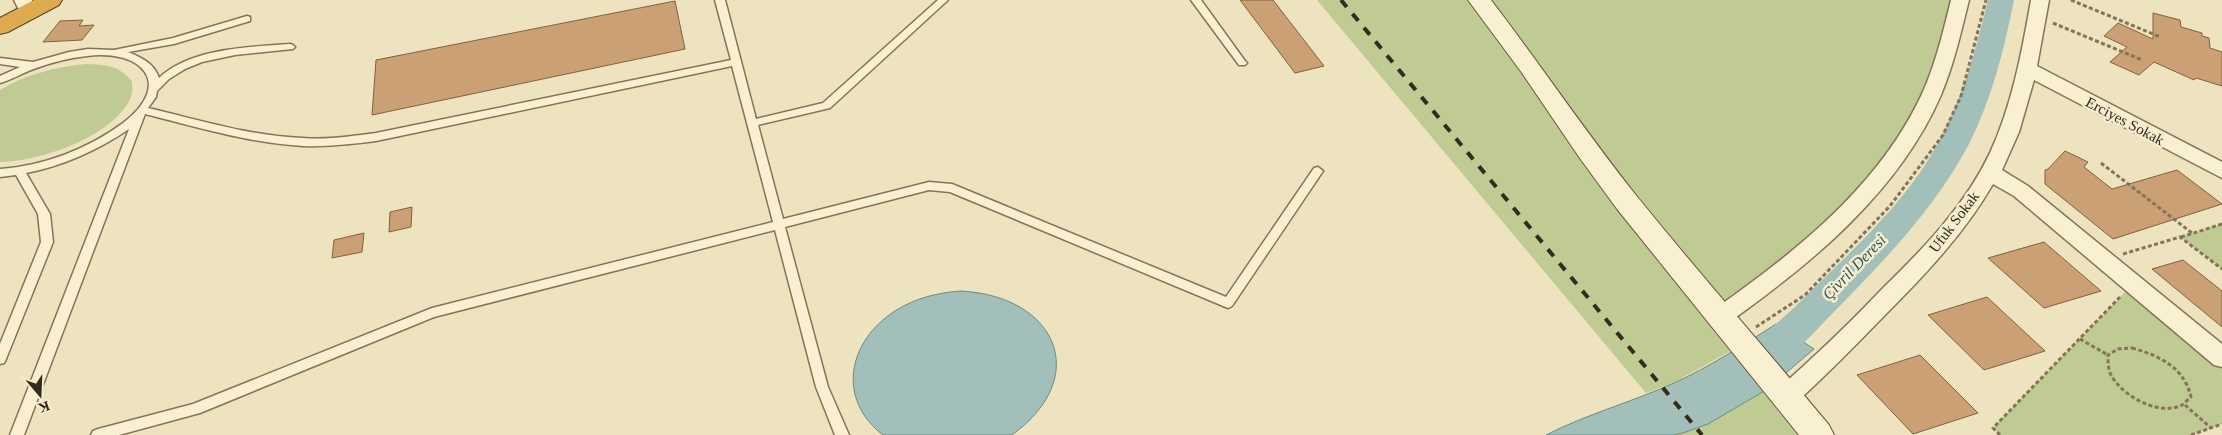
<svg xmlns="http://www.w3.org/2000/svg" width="2222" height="435" font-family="'Times New Roman',serif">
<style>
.green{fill:#bfcb93}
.water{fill:#a2bfb9;stroke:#6a8c87}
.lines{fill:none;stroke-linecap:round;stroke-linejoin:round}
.river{fill:#a2bfb9;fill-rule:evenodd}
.building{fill:#cba075;stroke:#84603e}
.lane-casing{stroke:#857457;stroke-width:3}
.street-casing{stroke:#857457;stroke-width:3}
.secondary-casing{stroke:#67553b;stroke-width:2}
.highway-casing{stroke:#53412c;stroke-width:2}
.path{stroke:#857457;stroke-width:3;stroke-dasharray:4 2.5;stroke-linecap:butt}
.lane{fill:#f8f0d1;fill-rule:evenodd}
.street{fill:#f8f0d1;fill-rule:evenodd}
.secondary{fill:#f8f0d1;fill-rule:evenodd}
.highway{fill:#ddab4e;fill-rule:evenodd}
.rail{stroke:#352a1c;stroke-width:4;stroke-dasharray:9 9;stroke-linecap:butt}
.labels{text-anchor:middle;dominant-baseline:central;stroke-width:5;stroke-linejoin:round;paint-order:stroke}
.street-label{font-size:15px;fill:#352a1c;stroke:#f5edce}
.water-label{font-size:16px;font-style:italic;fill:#2b5455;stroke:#f5edce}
</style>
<rect width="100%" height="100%" fill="#ede3bf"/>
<g class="green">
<path d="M1317,0H1960L1941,71L1880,176L1720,317L1743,344L1673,383L1646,393Z"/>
<path d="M86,64C106,65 118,65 132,81C132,86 133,92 131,97C115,136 39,162 0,162V90C26,74 56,67 86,64Z"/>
<path d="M2222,224V269L2180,237Z"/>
<path d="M2133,284L2222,358V424L2191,435H2000L1993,428Z"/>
<path d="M1766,390L1818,435H1673L1708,424Z"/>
</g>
<g class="water">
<path d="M960,291C1054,295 1094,375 1012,435H883C836,399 848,341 895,311C915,298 937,293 960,291Z"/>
<path d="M1776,324L1814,349L1766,390L1708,424L1683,433L1673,435H1546C1587,414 1632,402 1674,383C1709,367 1743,345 1776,324Z"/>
</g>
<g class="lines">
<path class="river" d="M1988,0H2014C2004,50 1992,98 1969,144C1934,210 1881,264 1829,317C1811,335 1790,360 1766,371C1757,376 1751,374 1741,371L1736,361C1744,346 1759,339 1771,328C1786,316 1799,303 1813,289C1858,245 1908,199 1938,143C1963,98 1976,49 1988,0Z"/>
</g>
<g class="building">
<path d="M1240,0H1273L1324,66L1295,73Z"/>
<path d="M675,1L685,49L372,115L376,60Z"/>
<path d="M2153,13L2180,20L2181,27L2202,33V36L2209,38L2210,48L2222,52V86L2196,78L2194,80L2154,62L2139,75L2110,62L2127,47L2104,36L2118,23L2153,39Z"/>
<path d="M83,20L79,26L94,25L82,40L43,42L60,21Z"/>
<path d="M2065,151L2088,162L2084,167L2112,189L2177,170L2222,204L2113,239L2045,184V170L2048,169Z"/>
<path d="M412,207L411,227L389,232L390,212Z"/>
<path d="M364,233L362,252L332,258L334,240Z"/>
<path d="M2044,242L2101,291L2044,308L1988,258Z"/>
<path d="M2183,260L2222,291V327L2152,269Z"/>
<path d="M1987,297L2045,351L1984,370L1928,315Z"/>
<path d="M1920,355L1978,413L1913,434L1857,375Z"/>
</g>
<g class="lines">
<defs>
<g id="lane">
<path d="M715,0H725L756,119L823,103L938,0H948L830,108L758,125L783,219L929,182L952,184L1226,297L1314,168L1318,167L1323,171L1232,306L1228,308L950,192L929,190L785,227L828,387L849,435H835L816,387L775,230L434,317L200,413L119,435H91L93,431L98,429L193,404L432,308L773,222L732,66L376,141C352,144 327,147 303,146C249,143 197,127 145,114L24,435H10L129,129C98,150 63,166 26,173L50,214L53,242L6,359L4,363L0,364V344L41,242L38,214L16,175L0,177V169C43,166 88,149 123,123C175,83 141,49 87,56C68,58 49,63 31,70C21,74 11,80 0,83V76L20,67L0,64V58L33,62L69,52L88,49L114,50L173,38L247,16L250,17V21L174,44L128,52C142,58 154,63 159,78C190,48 249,47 290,44L293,45L295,47L293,49L235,55L202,62L185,69L169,79L157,91L156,97L148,108C200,120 250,136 303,138C327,140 352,136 376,133L731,60Z"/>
<path d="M1191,0H1201L1245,61L1247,63L1245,65H1239Z"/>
</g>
<g id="street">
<path d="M14,0H32L34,6L31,10L25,11L19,10Z"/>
<path d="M1951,0H1969C1961,32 1954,64 1941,95C1899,192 1812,263 1728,323L1720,326L1712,323L1709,317L1712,311C1790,256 1870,194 1915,108C1933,75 1942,37 1951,0Z"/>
<path d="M2031,0H2049L2037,66L2222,162V178L2034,80L2019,132L2002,170L2028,186L2222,344V367L2214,365L2014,196L1993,184C1964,234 1924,276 1883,317C1855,346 1826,375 1796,403L1787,406L1778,403L1775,396L1778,389C1814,357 1849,324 1882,289C1923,249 1965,206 1990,153C2012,105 2022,52 2031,0Z"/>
</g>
<path id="secondary" d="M1468,0H1491C1540,64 1585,131 1635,194C1698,272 1765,348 1829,425L1834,435H1799L1617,209L1579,157L1522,73Z"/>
<path id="highway" d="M34,0H62L59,5L8,32L0,34V18Z"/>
</defs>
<use href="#lane" class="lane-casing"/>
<use href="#street" class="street-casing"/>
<use href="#secondary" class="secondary-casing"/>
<use href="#highway" class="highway-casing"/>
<g class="path">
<path d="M2071,0L2160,37"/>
<path d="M2053,23L2142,60"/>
<path d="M2101,163L2192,233"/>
<path d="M2181,237L2222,224"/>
<path d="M2123,254L2180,237L2222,269"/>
<path d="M1756,327L1805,295L1890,206L1943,135L1961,96L1986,0"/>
<path d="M2080,339L2108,355"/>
<path d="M2132,348C2160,356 2184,367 2191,397C2188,399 2185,403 2182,405C2161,416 2127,398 2115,381C2108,373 2108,365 2108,355L2118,349Z"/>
<path d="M2185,405L2211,428"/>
<path d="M2000,435L1993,428L2120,297"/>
<path d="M2191,435L2222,424"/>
</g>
<use href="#lane" class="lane"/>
<use href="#street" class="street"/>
<use href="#secondary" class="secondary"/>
<use href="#highway" class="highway"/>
<path class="rail" d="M1341,0L1702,435"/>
</g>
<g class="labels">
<g class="street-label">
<text transform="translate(2125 121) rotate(28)">Erciyes Sokak</text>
<text transform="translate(1954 222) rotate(-53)">Ufuk Sokak</text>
</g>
<g class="water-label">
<text transform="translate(1854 267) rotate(-46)">Çivril Deresi</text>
</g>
</g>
<g transform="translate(40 395) rotate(161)" stroke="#f5edce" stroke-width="4" paint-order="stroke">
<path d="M0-4L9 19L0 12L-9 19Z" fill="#352a1c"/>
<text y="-8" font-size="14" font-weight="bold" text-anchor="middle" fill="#352a1c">K</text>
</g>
</svg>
